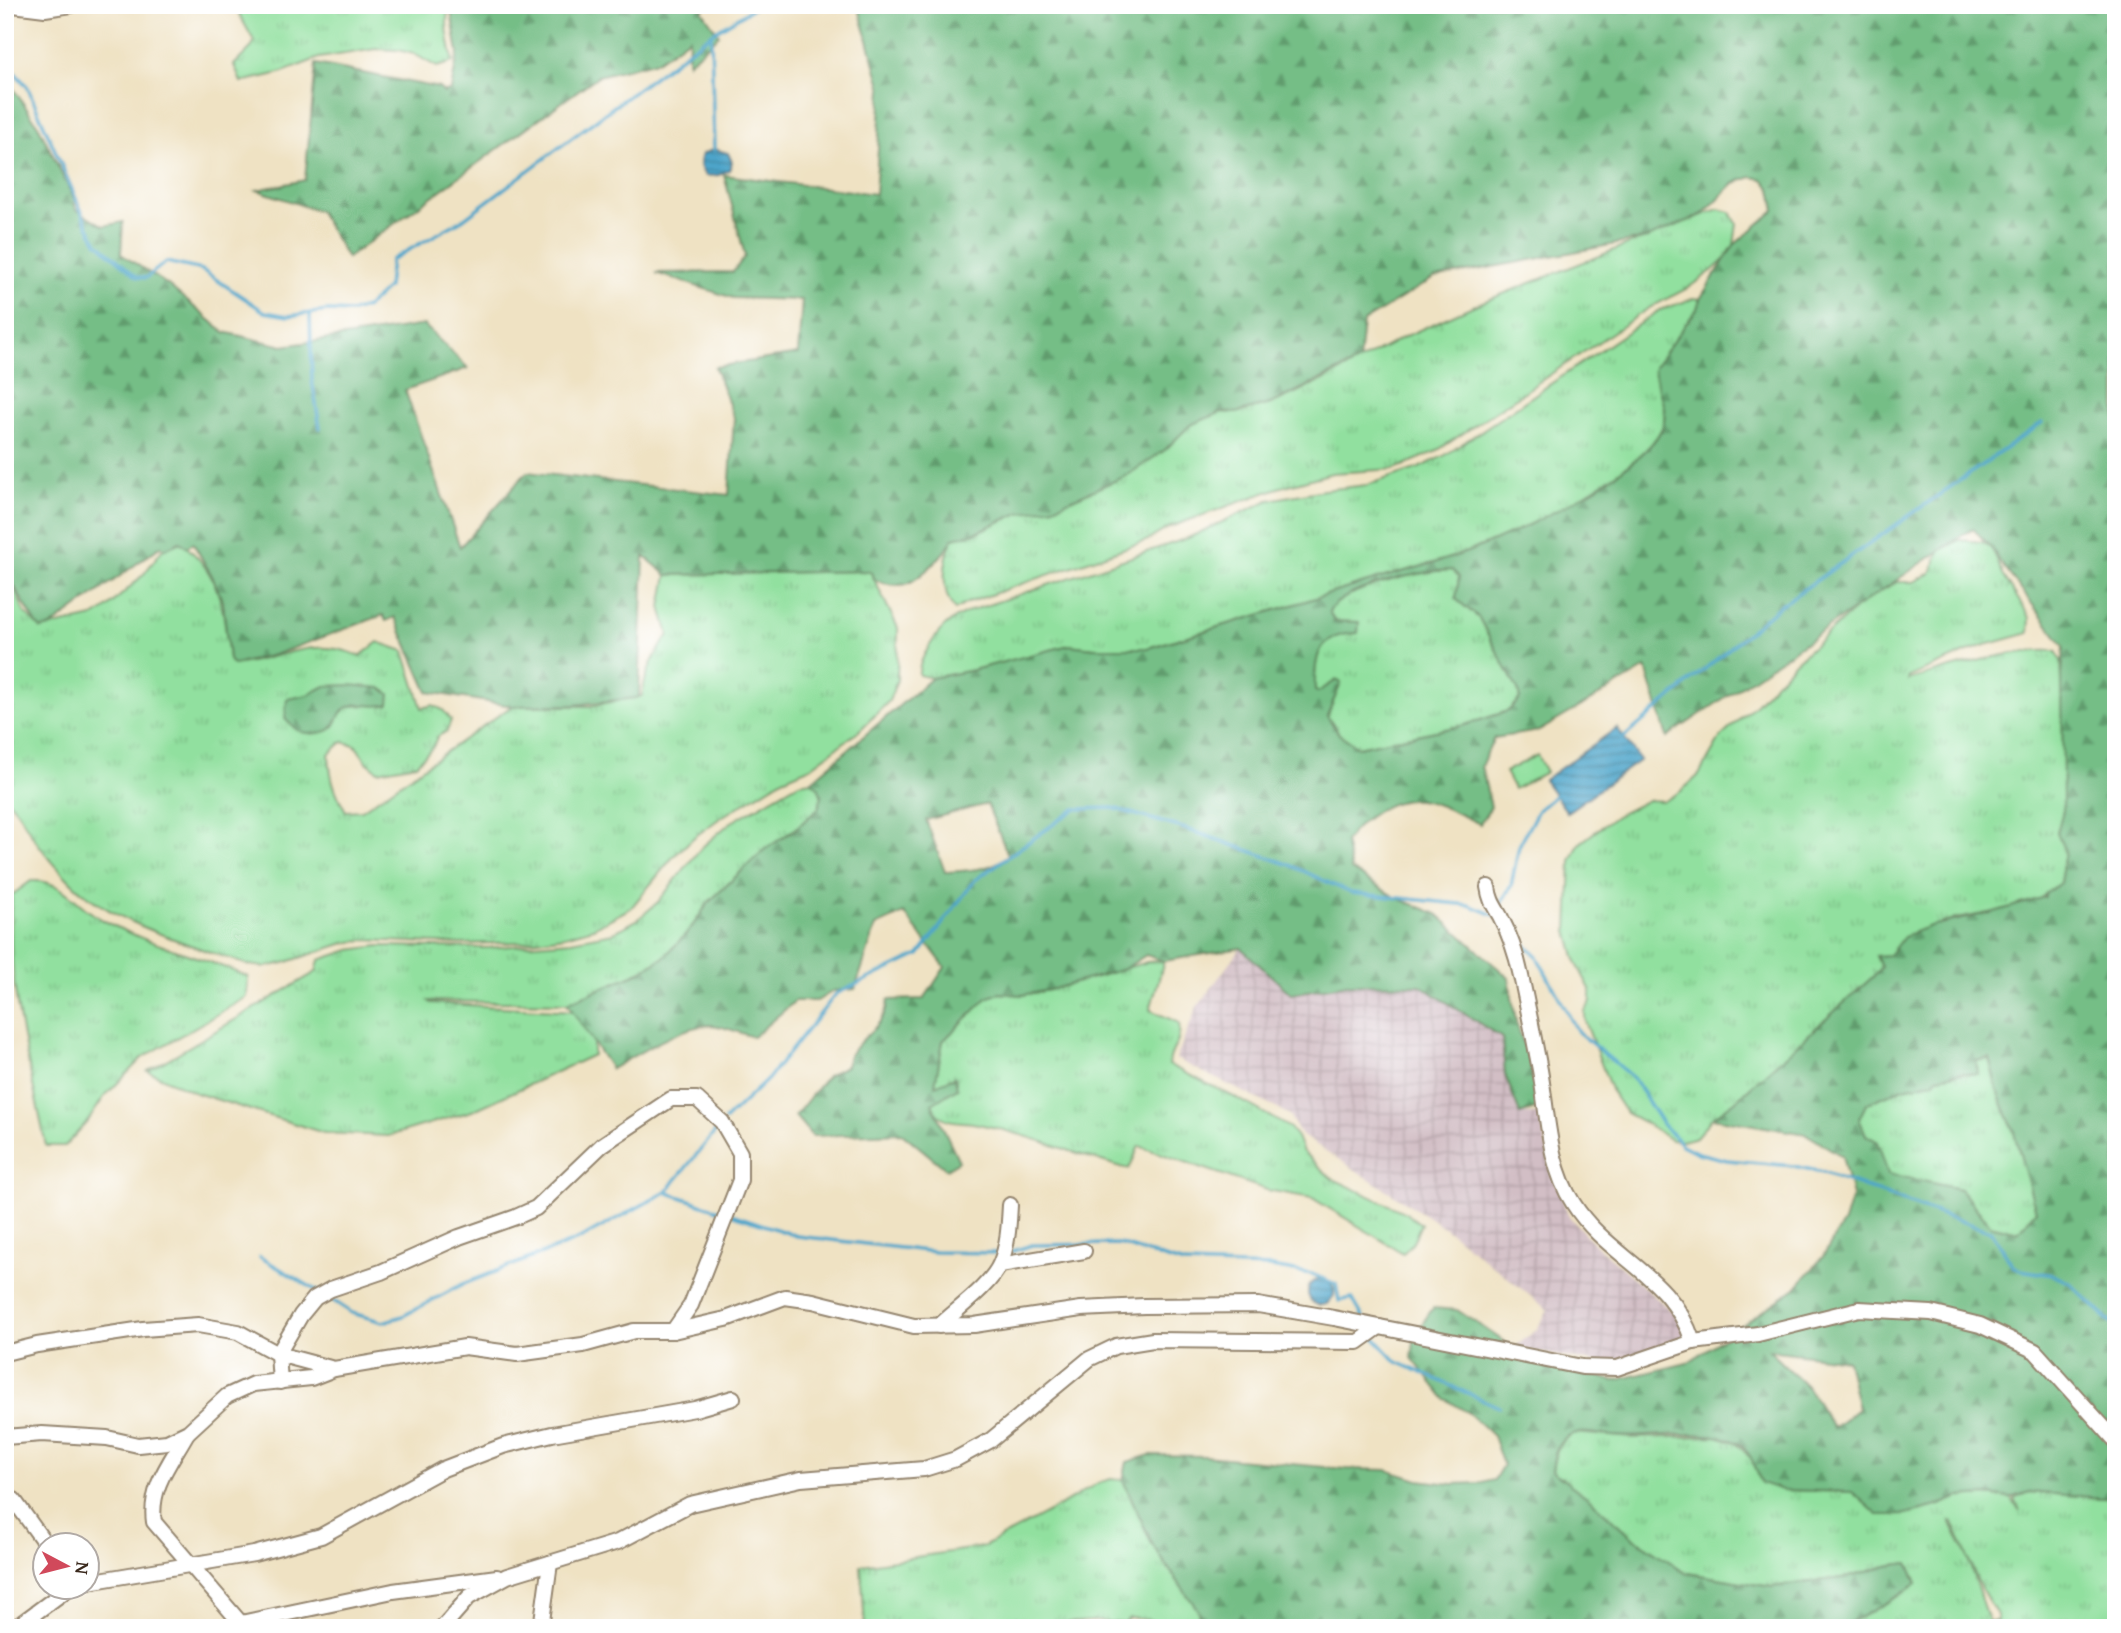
<svg xmlns="http://www.w3.org/2000/svg" width="2121" height="1633" font-family="'Gentium Book Plus',serif">
<style>
.industrial{fill:url(#industrial-grid)}
.grass{fill:url(#grass-tufts);stroke:#66855e;stroke-width:2;fill-rule:evenodd}
.forest{fill:url(#forest-firs);stroke:#587452;stroke-width:2;fill-rule:evenodd}
.park{fill:#91e09f;stroke:#66855e;stroke-width:2}
.water{fill:url(#water-rules);stroke:#446874;stroke-width:2}
.lines{fill:none;stroke-linecap:round;stroke-linejoin:round}
.stream{stroke:#4da5ca;stroke-width:3.5}
.minor-casing{stroke:#958670;stroke-width:18}
.minor{stroke:#fff;stroke-width:14}
</style>
<defs>
<pattern id="industrial-grid" width="8" height="8" patternUnits="userSpaceOnUse" patternTransform="scale(1.75)"><rect width="8" height="8" fill="#d2bec5"/><path d="M0 4h8M4 0v8" fill="none" stroke="#b5a3a9"/></pattern>
<pattern id="grass-tufts" width="24" height="20" patternUnits="userSpaceOnUse" patternTransform="scale(1.75)"><rect width="24" height="20" fill="#91e09f"/><path d="M3 7l-1-3M5 7V3M7 7l1-3M15 17l-1-3M17 17v-4M19 17l1-3" fill="none" stroke="#7ec088"/></pattern>
<pattern id="forest-firs" width="22" height="20" patternUnits="userSpaceOnUse" patternTransform="scale(1.75)"><rect width="22" height="20" fill="#74be86"/><path d="M5 1l3.5 6h-7zM16 11l3.5 6h-7z" fill="#609b6d"/></pattern>
<pattern id="water-rules" width="6" height="5" patternUnits="userSpaceOnUse" patternTransform="scale(1.75)"><rect width="6" height="5" fill="#4da5ca"/><path d="M0 2.5h6" fill="none" stroke="#4187a3"/></pattern>
</defs>
<rect width="100%" height="100%" fill="#fff"/>
<filter id="ink" filterUnits="userSpaceOnUse"><feTurbulence type="fractalNoise" baseFrequency=".0143" numOctaves="2"/><feDisplacementMap in="SourceGraphic" scale="14" xChannelSelector="R" yChannelSelector="G"/><feConvolveMatrix kernelMatrix="1 2 1 2 8 2 1 2 1" color-interpolation-filters="sRGB"/></filter>
<filter id="wash" filterUnits="userSpaceOnUse"><feTurbulence type="fractalNoise" baseFrequency=".00686" numOctaves="4" result="noise"/><feDisplacementMap in="SourceGraphic" scale="28" xChannelSelector="R" yChannelSelector="G"/><feGaussianBlur stdDeviation="1.57" result="paint"/><feColorMatrix in="noise" values="0 0 0 0 0 0 0 0 0 0 0 0 0 0 0 0 0 1.4 0 .05"/><feComposite in="paint" operator="in"/></filter>
<g filter="url(#wash)">
<rect width="100%" height="100%" fill="#efe2c3"/>
<path class="industrial" d="M1241,948L1291,994L1347,984L1420,985L1502,1038L1505,1075L1519,1114H1540L1550,1165L1568,1215L1592,1242L1699,1335L1621,1362L1599,1363L1514,1348L1537,1329L1548,1310L1444,1227L1301,1135L1288,1114L1176,1059L1197,1007Z"/>
<g class="grass">
<path d="M234,5H450C443,23 450,44 453,62L437,67L414,54L398,50L376,49L319,58L280,73L241,82L234,65L252,47L254,41Z"/>
<path d="M1718,209L1731,212L1737,224L1734,245L1726,258L1713,270L1688,288L1649,308L1435,452L1395,469L1332,473L1278,488L1170,527L1148,540L967,603L955,610C939,591 944,559 953,538L975,533L1019,513L1054,507L1165,450L1190,425L1209,417L1222,412L1236,413L1271,404L1324,380L1404,337L1475,305Z"/>
<path d="M1695,298L1700,299L1697,309L1654,367C1654,388 1671,407 1662,428C1643,472 1522,530 1477,548C1447,561 1413,568 1381,578C1304,602 1225,625 1147,648H1095L1069,645L973,670L932,678L919,675C917,661 938,630 950,622C955,617 964,615 970,611L1188,538L1269,500L1324,490L1367,485L1419,468L1444,456L1660,310Z"/>
<path d="M1959,540L1982,542L1992,548L2003,575L2030,618L2029,633L1982,646L1909,677L1908,680C1953,668 2010,648 2056,651L2061,660L2064,725L2063,811L2057,833L2065,851L2060,883L2039,899L1994,912L1955,919L1904,936L1875,975L1735,1101L1712,1118L1696,1137L1682,1141L1671,1140L1649,1125L1626,1113L1612,1092L1585,1021V1011L1591,1001V991L1577,964L1568,931L1571,861L1579,844L1616,816L1648,800L1664,801L1680,792L1699,775L1721,737L1757,703L1795,662L1869,597L1897,582H1914L1931,573L1939,551Z"/>
<path d="M180,542C223,573 224,613 229,660L233,665C280,660 311,635 360,656L378,642L404,651L422,708L433,705L443,710L451,720L447,731L437,737L433,747L416,764L378,771L367,762L355,745L342,742L329,754C330,777 334,791 346,811L362,810L512,706H590L642,696C645,672 655,654 669,635L661,607L667,575L870,571L898,628L897,680L889,701L859,731L811,767L783,779L720,818L693,838L672,858L631,908L593,928L565,936L524,942L461,944L364,940L345,943L284,963L265,967L248,965C194,946 112,923 71,882C59,870 46,855 36,841C26,827 19,809 5,798V567L25,613L41,629L93,617L106,609L143,575L162,550ZM308,695L388,704L349,706L338,715L287,699Z"/>
<path d="M1452,570L1459,577L1456,599L1479,618L1518,690L1520,699L1508,711L1465,725L1358,747L1339,734L1327,716L1341,683L1337,680L1318,692L1315,691C1314,656 1317,634 1358,633L1334,621L1329,611C1347,586 1422,571 1452,570Z"/>
<path d="M811,781L818,787L822,797L818,809L794,830L764,850L709,902L689,931L664,957L640,972L567,1003L429,1001L431,1003L593,1012V1055L472,1111L388,1136L324,1133L193,1092L148,1071L316,972L319,960L350,950L379,946L488,948L571,941L613,933L637,920L658,902L701,848L730,823L799,783Z"/>
<path d="M31,881C63,879 75,905 101,919C147,945 200,955 248,977L247,997L142,1058L104,1097L88,1121L65,1146H46C30,1065 4,979 12,895Z"/>
<path d="M1164,961L1150,1010L1179,1023C1182,1046 1170,1046 1169,1065L1246,1103L1290,1128L1297,1137L1303,1152L1331,1178L1406,1213L1421,1224C1415,1236 1414,1244 1403,1253L1312,1198L1267,1190L1139,1146L1129,1169C1078,1156 1030,1134 978,1124C958,1120 950,1125 933,1111L932,1104L957,1088L934,1085L943,1041L987,998L999,993L1022,995L1050,990L1147,962Z"/>
<path d="M1989,1058L1998,1093L2013,1129L2036,1211L2018,1232L1990,1225L1960,1189L1887,1174L1878,1142L1866,1135L1859,1119L1866,1104L1903,1088L1933,1082L1937,1077L1962,1073L1978,1074L1976,1061Z"/>
<path d="M1573,1433L1633,1438L1716,1436L1735,1442L1782,1490L1853,1492L1878,1515H1902L1937,1506L1959,1497L1986,1495L2011,1498L2020,1511L2015,1499L2029,1492L2116,1499V1628H1841L1899,1596L1917,1583L1908,1563L1887,1566L1850,1577L1772,1587L1687,1573L1632,1537L1592,1501L1552,1471C1555,1452 1557,1444 1573,1433ZM1950,1521L1953,1522L1981,1589L1997,1615V1621H1988L1967,1556Z"/>
<path d="M1111,1479L1123,1480L1153,1546L1200,1613L1191,1628C1169,1627 1150,1618 1129,1618L1124,1623L1095,1621L975,1628H865L861,1565L983,1547L1053,1510L1098,1483Z"/>
</g>
<g class="forest">
<path d="M450,5H707L702,10L719,35L688,63L689,38L657,61L598,76L347,258L319,211L257,190L305,180L316,64L439,88L444,93L451,90L458,53Z"/>
<path d="M858,5H2116V1499L2029,1492L2011,1498L1986,1495L1959,1497L1937,1506L1902,1515H1878L1852,1492L1782,1490L1761,1483C1755,1467 1751,1451 1736,1442C1709,1427 1645,1439 1613,1436C1601,1435 1580,1430 1570,1435C1555,1443 1554,1456 1552,1471L1592,1501L1632,1537L1687,1573L1772,1587L1850,1577L1887,1566L1908,1563L1917,1583L1899,1596L1841,1628H1191L1200,1613L1153,1546L1123,1480L1127,1462L1150,1455L1204,1456L1346,1469L1387,1470L1418,1480L1452,1484L1482,1483L1494,1480L1503,1465L1493,1436L1470,1414L1444,1398L1412,1358L1415,1334L1433,1308L1457,1310L1514,1348L1613,1381L1687,1363L1796,1288L1822,1258L1844,1222L1852,1196L1842,1156L1806,1134L1712,1118L1735,1101L1875,975L1881,967L1876,956L1889,955L1904,936L1930,926L1994,912L2045,897V894L2060,883L2065,851L2057,833L2063,811L2062,674L2064,646L1997,558C1992,546 1981,538 1973,528L1667,737L1646,668L1539,731L1494,738L1481,766L1491,807L1480,824C1462,816 1439,802 1418,800C1388,798 1361,819 1345,842L1351,870L1395,897L1437,914L1509,978L1516,1022L1544,1106L1520,1114L1505,1075L1502,1038L1420,985L1347,984L1291,994L1241,948L1164,961L1146,955L1124,969L1050,990L1022,995L999,993L987,998L943,1041L935,1085L955,1077L957,1088L932,1104L959,1161L946,1169L902,1133L812,1136L795,1116L827,1076L846,1066C852,1038 886,1031 888,1000L924,999L945,967L904,913L876,926L855,989L833,991L817,1001H795L753,1037C740,1033 724,1026 711,1025C682,1025 636,1055 611,1069L567,1003L640,972L664,957L689,931L709,902L764,850L794,830L818,809L822,796L818,787L811,781L932,678L973,670L1069,645L1095,648H1148C1225,625 1304,602 1381,578C1413,568 1447,561 1477,548C1522,530 1643,472 1662,428C1671,407 1654,388 1654,367L1697,309L1700,299L1734,245L1775,210L1771,189L1763,179L1752,177L1734,183L1703,214L1648,238L1434,278L1363,322L1359,361L1270,404L1236,413L1222,412L1190,425L1165,450L1126,476L1054,507L1019,513L975,533L953,538C947,552 924,575 909,583C900,587 884,584 875,580L870,571L667,575L644,556L639,697L636,698L574,705L512,706L428,692L395,617L386,621L383,615L274,655L233,665L229,660L223,603L212,576L193,543L187,547L180,542L165,549L161,546L50,627L41,629L38,626L19,595L5,567V76L39,127L73,197L76,209L104,226L123,222L121,254L168,285L224,332L283,346L424,325L468,368L405,390L460,547L527,472L729,495L734,418L715,367L798,354L802,300L733,298L656,273L733,272L745,256L724,175L875,194L882,89ZM1452,570L1459,577L1456,599L1479,618L1518,690L1520,699L1508,711L1465,725L1358,747L1339,734L1327,716L1341,683L1337,680L1318,692L1315,691C1314,655 1318,634 1358,633L1359,622L1334,621L1329,611C1346,586 1422,571 1452,570ZM987,804L1008,855C995,870 965,871 945,872L926,820ZM1989,1058L1998,1093L2013,1129L2036,1211L2018,1232L1990,1225L1960,1189L1888,1174L1878,1142L1866,1135L1859,1119L1866,1104L1903,1088L1933,1082L1937,1077L1962,1073L1978,1074L1976,1061ZM1769,1350L1847,1360L1858,1409L1833,1428L1808,1388Z"/>
<path d="M350,685L381,688L390,694L389,704C373,709 365,702 351,706C338,710 340,718 334,726C327,735 306,735 297,730C293,727 289,723 285,719L287,699L308,695L325,686Z"/>
</g>
<path class="park" d="M1537,755L1546,772L1514,789L1505,772Z"/>
<g class="water">
<path d="M714,149L728,153L732,162L729,170L719,175L706,176C699,168 699,164 702,154Z"/>
<path d="M1617,728L1640,760L1567,812L1544,780Z"/>
<circle cx="1321" cy="1292" r="13"/>
</g>
<g class="lines">
<g class="stream">
<path d="M711,36L714,150"/>
<path d="M5,62L27,86L88,226L98,243L137,277L146,278L166,262L202,270L265,312L288,316L328,311L352,312L367,307L388,287L391,260L462,220L711,34L758,5"/>
<path d="M310,313L312,380L320,428"/>
<path d="M1622,739L1777,608L2042,423"/>
<path d="M1500,905L1511,886L1519,846L1538,810L1557,794"/>
<path d="M1514,934L1536,955L1578,1032L1633,1078L1663,1125L1682,1145L1698,1153L1727,1160L1794,1166L1822,1172L1992,1232L2013,1266L2020,1270L2053,1275L2070,1283L2116,1328"/>
<path d="M725,1120L768,1079L836,994L919,955L975,880L1075,809L1113,808L1186,829L1288,864L1351,893L1469,905L1494,915"/>
<path d="M666,1192L724,1212"/>
<path d="M731,1214L797,1236L935,1252L999,1253"/>
<path d="M1010,1252L1032,1245L1119,1244L1184,1264L1272,1267L1312,1274L1336,1284L1339,1301L1352,1298L1364,1319"/>
<path d="M260,1257L319,1292"/>
<path d="M326,1296L352,1313L383,1322L403,1316L461,1285L580,1239L666,1192L720,1126"/>
<path d="M1372,1335L1397,1362L1499,1407"/>
</g>
</g>
</g>
<g filter="url(#ink)">
<g class="lines">
<defs>
<g id="minor">
<path d="M13,5L45,9L71,5"/>
<path d="M1488,887C1490,900 1493,904 1500,916C1509,933 1517,957 1521,976C1528,1007 1534,1039 1540,1070C1548,1115 1548,1164 1573,1203C1608,1259 1671,1273 1693,1342"/>
<path d="M1000,1265L1084,1251"/>
<path d="M939,1326C956,1310 991,1285 1000,1264C1008,1246 1009,1224 1010,1205"/>
<path d="M5,1353L37,1345L143,1329L198,1325L238,1332L278,1354L334,1369"/>
<path d="M280,1382L278,1354L301,1315L315,1298L331,1289L381,1272L459,1237L516,1217L536,1208L602,1145L671,1099H697L722,1122L740,1153V1180L691,1305L673,1331"/>
<path d="M187,1433C171,1462 149,1487 154,1522L245,1628"/>
<path d="M5,1437L42,1434L107,1438L138,1445L167,1442L188,1432L227,1396L253,1384L311,1378L334,1369L465,1347L517,1354L583,1345L634,1331H673L726,1319L785,1297L813,1301L914,1326L974,1325L1081,1309L1144,1306L1258,1305L1334,1318L1582,1367L1617,1368L1693,1342L1758,1334L1859,1309L1931,1313L1980,1325L2035,1351L2116,1441"/>
<path d="M14,1500L47,1546"/>
<path d="M88,1582L254,1554L321,1536L443,1469L503,1446L552,1434L695,1409L733,1398"/>
<path d="M15,1628L69,1588"/>
<path d="M234,1628L241,1623L393,1591L497,1577"/>
<path d="M442,1628L469,1597L507,1576L618,1542L690,1504L801,1479L924,1469L956,1459L991,1440L1089,1359L1116,1346L1153,1340L1358,1342L1379,1327"/>
<path d="M541,1628L550,1563"/>
</g>
</defs>
<use href="#minor" class="minor-casing"/>
<use href="#minor" class="minor"/>
</g>
</g>
<rect width="2121" height="1633" fill="none" stroke="#fff" stroke-width="28"/>
<g transform="translate(66 1566) rotate(97)"><circle r="33" fill="#ffffff" stroke="#b1aaa5" stroke-width="2"/>
<path d="M0-5L12 26L0 18L-12 26Z" fill="#d1495b"/>
<text y="-10" font-size="19" font-weight="bold" text-anchor="middle" fill="#3b2a1e">N</text>
</g>
</svg>
